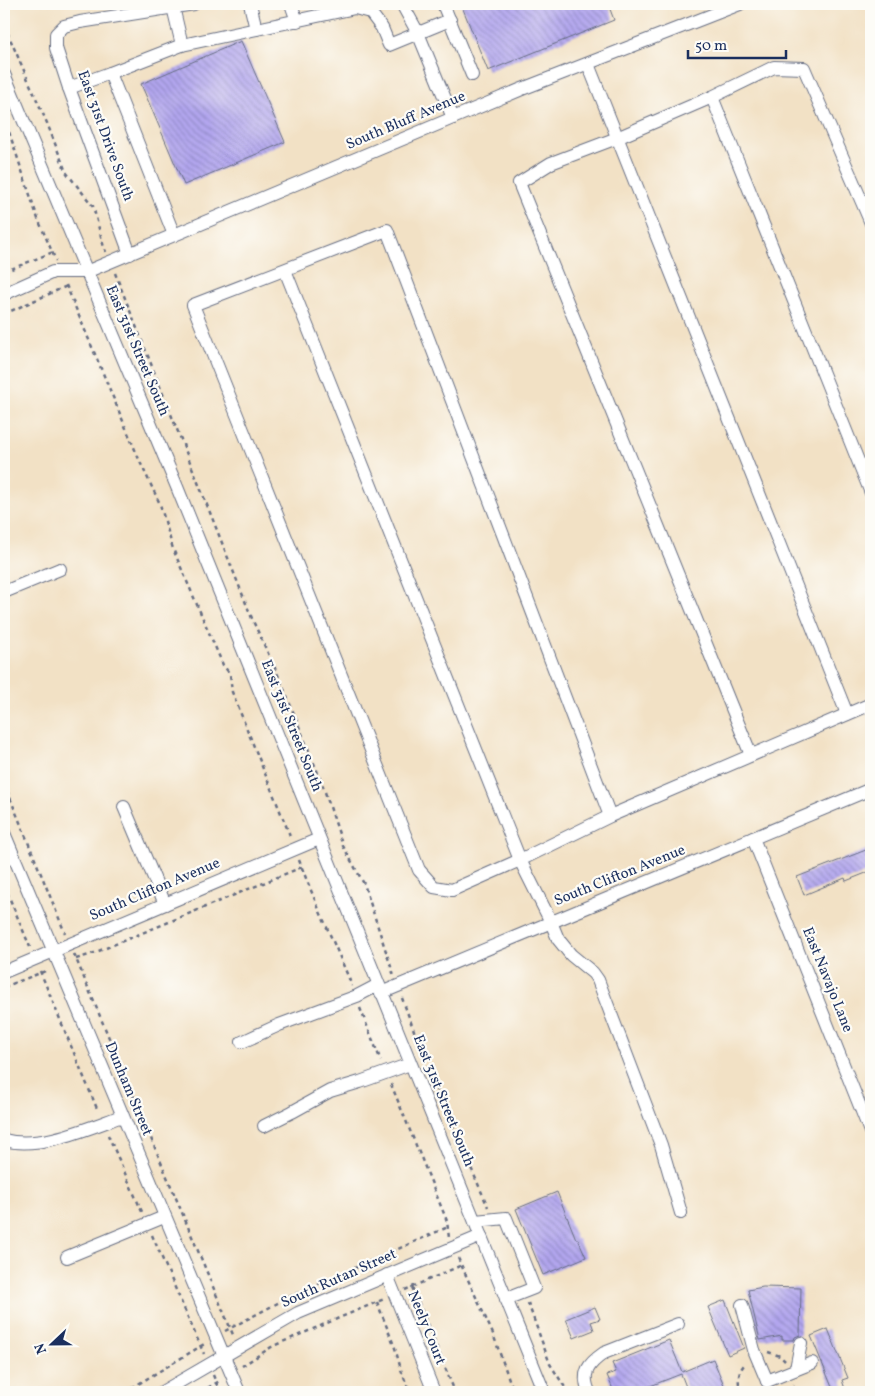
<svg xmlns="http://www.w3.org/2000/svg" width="875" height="1396" font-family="Vollkorn,serif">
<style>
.building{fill:url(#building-back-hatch)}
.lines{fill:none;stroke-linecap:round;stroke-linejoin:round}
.minor-casing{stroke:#666d82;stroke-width:14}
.path{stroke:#666d82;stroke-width:2.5;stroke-dasharray:4 4;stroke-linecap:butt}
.minor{stroke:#fff;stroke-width:12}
.labels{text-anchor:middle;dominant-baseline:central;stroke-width:4.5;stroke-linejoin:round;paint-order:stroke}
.street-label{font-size:15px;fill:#1b2f5e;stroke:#fdfcf7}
</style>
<defs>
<pattern id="building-back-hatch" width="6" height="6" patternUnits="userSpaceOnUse" patternTransform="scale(1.25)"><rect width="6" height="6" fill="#b2a6ee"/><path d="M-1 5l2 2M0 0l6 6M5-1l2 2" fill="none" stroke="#9088c4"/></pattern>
</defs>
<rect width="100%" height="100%" fill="#fdfcf7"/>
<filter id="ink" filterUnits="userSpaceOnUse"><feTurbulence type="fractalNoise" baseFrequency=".02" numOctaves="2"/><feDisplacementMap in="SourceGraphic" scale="10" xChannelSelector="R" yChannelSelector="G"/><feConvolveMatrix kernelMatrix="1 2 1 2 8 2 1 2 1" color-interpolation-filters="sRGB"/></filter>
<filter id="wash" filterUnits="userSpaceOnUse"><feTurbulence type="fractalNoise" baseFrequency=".0096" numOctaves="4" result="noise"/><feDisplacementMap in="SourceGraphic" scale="20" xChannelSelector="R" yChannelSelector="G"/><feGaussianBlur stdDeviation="1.12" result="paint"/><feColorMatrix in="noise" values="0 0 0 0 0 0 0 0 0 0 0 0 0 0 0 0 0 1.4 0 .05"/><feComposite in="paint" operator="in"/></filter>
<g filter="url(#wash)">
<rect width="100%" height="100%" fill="#f2e1c5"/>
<g id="blocks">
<g class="building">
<path d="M461,4H608L614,20L488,71Z"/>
<path d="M241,41L285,142L184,185L141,84Z"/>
<path d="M871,848V871L846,881L845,878L804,895L797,877Z"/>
<path d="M557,1192L576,1239H578L586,1257L543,1275L516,1209Z"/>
<path d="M763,1287L801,1288L800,1335L795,1337L794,1340H782V1336L760,1340L748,1290Z"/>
<path d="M725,1300L744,1348L728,1355L708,1307Z"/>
<path d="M595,1307L600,1319L591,1322L594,1330L574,1338L566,1319Z"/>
<path d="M828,1329L848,1378L842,1380L846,1392H834L811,1336Z"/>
<path d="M669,1340L682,1372L713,1359L727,1392H688L681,1374L635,1392H614L607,1375L616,1372L612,1363Z"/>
</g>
</g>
</g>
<g filter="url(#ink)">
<use href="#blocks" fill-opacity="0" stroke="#666d82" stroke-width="1"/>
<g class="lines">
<defs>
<g id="minor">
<path d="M250,4L256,29"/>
<path d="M291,4L297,21"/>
<path d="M402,4L418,33L453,118"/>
<path d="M443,4L472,75"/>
<path d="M173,7L182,45"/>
<path d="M588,64L847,714"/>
<path d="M110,73L182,45L355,8L370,12L382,28L389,45L450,20"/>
<path d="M4,74L177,487L544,1392"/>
<path d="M69,88L110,73L174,235"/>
<path d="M712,97L871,493"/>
<path d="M130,254L69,88L56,48V34L64,26L80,22L194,4"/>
<path d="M285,270L520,860L551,922L558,939L571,955L593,973L598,980L661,1145L681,1213"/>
<path d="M4,294L53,272H86L522,89L740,4"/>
<path d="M4,592L60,569"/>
<path d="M751,755L519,183L551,163L617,138L712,97L774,67L804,68L871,223"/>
<path d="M124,807L165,904"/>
<path d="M610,816L387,230L193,305L419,870L434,887L452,890L520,860L610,816L871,704"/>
<path d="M4,833L239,1392"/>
<path d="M753,838L871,1134"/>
<path d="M4,972L319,839"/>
<path d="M381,993L871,789"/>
<path d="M242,1042L279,1025L357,996L378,985"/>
<path d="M264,1126L292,1112L330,1091L360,1082L410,1064"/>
<path d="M4,1140C40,1150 88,1128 122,1116"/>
<path d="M475,1221L506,1218L534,1288L506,1299"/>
<path d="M67,1257L164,1217"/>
<path d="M387,1275L434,1392"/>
<path d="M742,1305L754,1350L767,1381"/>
<path d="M796,1369L801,1343"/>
<path d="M767,1381L812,1363"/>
<path d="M162,1392L298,1313L481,1236"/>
<path d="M589,1392C581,1373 588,1364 604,1353L678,1324"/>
</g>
</defs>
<use href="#minor" class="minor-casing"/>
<g class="path">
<path d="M4,25L47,123L66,172L93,206L103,244L106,252"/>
<path d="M4,117L38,219L56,261"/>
<path d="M4,272L53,252"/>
<path d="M115,273L253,621L279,677L322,783L343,846L364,884L394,976"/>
<path d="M66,285L141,464L160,504L173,549L223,665L230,674L232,692L291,838"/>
<path d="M4,314L67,286"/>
<path d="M4,783L65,933"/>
<path d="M299,860C315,903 335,944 352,986"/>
<path d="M4,885L30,947"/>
<path d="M74,954L234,1337"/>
<path d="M76,959L89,955L302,867"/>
<path d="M40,971L98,1111"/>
<path d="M4,987L48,970"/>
<path d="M402,998L427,1066L488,1207"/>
<path d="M360,1008L381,1061"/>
<path d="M391,1084L447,1221L449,1238"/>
<path d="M108,1135L143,1214"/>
<path d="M152,1235L204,1354"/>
<path d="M458,1258L493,1334L510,1382L516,1392"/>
<path d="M412,1287L455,1392"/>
<path d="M405,1290L462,1265"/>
<path d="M377,1302L395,1348L402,1373L410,1392"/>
<path d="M528,1303L550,1364L568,1392"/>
<path d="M225,1331L291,1296L448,1227"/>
<path d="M768,1352L780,1356L785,1361"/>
<path d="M242,1366L273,1346L384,1299"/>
<path d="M213,1375L220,1392"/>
<path d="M125,1392L206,1343"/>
<path d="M201,1392L221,1380"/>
<path d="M741,1392C737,1382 738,1370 746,1363"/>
<path d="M792,1392L794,1384"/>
</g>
<use href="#minor" class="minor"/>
</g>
</g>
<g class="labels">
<g class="street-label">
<text transform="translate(406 121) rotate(-23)">South Bluff Avenue</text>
<text transform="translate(105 136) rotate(70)">East 31st Drive South</text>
<text transform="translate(137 351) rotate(67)">East 31st Street South</text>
<text transform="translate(291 726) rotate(68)">East 31st Street South</text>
<text transform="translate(620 876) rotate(-22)">South Clifton Avenue</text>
<text transform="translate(155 890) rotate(-23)">South Clifton Avenue</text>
<text transform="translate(827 980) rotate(68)">East Navajo Lane</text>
<text transform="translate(128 1089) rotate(67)">Dunham Street</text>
<text transform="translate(443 1101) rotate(68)">East 31st Street South</text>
<text transform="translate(339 1279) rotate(-24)">South Rutan Street</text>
<text transform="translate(426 1328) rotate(68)">Neely Court</text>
</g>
</g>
<rect width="875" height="1396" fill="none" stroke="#fdfcf7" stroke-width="20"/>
<g transform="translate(52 1344) rotate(248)" stroke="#fdfcf7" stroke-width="4" paint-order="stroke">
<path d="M0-4L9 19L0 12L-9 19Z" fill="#1b2f5e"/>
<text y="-8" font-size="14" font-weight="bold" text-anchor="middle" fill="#1b2f5e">N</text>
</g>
<path d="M688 50v8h98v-8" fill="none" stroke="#1b2f5e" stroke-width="2.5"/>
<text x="695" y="50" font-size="15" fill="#1b2f5e" stroke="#fdfcf7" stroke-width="4" paint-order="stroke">50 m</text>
</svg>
